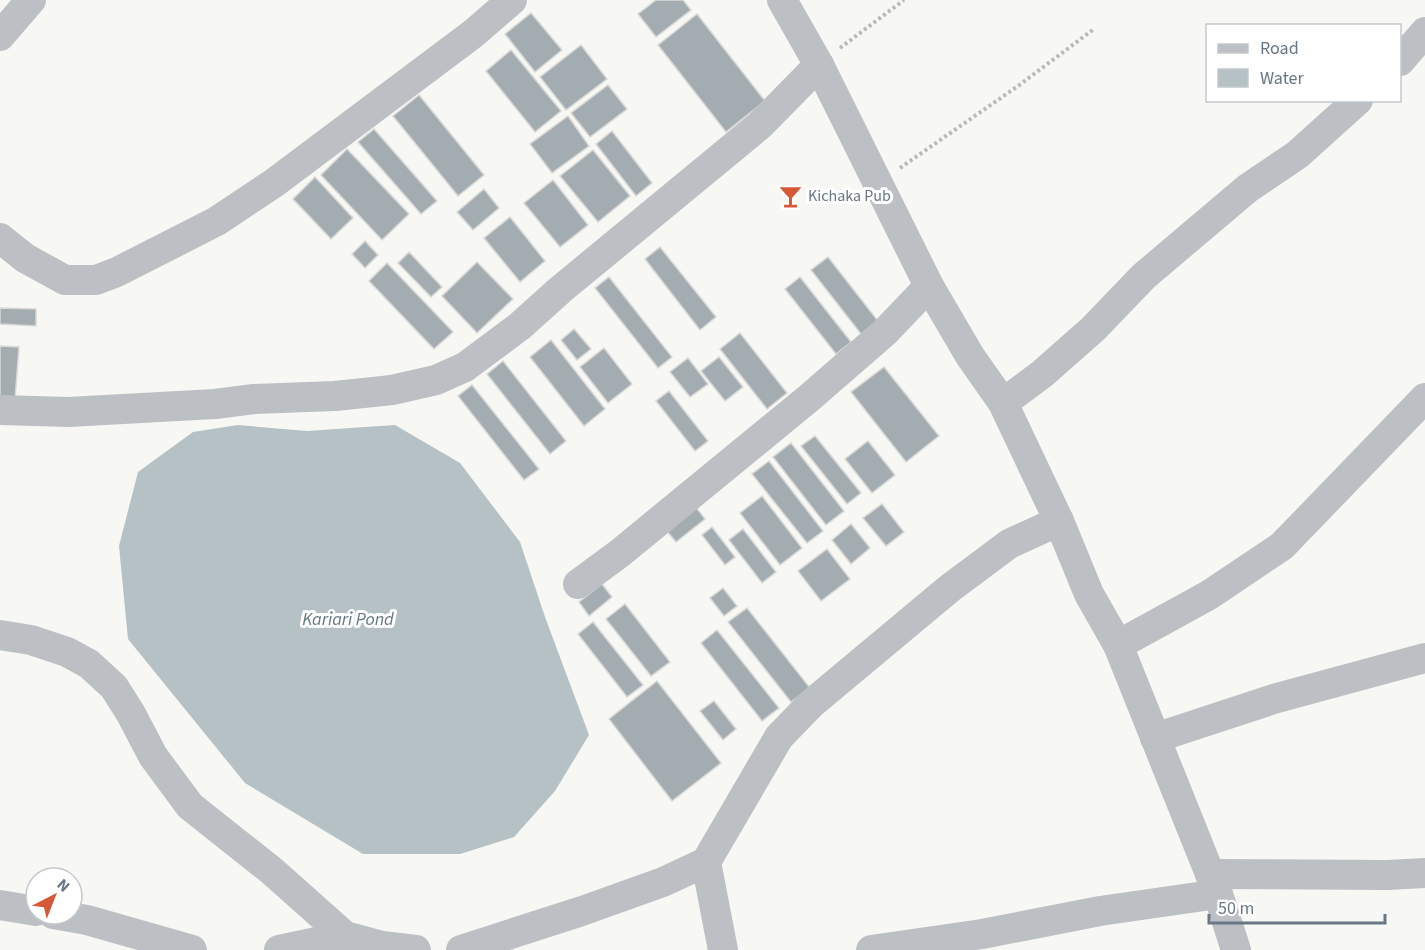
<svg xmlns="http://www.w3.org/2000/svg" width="1425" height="950" font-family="'Source Sans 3',sans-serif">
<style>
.water{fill:#b5c1c4}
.building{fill:#a3acb1;stroke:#d9d8d7;stroke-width:1.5}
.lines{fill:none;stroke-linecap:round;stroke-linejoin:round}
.path{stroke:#b7babd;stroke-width:4;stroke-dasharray:3 3;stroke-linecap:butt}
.minor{stroke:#bcc0c4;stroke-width:30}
.labels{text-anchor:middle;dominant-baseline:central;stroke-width:6;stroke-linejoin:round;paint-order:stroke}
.poi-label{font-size:16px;fill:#687783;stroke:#fff;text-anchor:start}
.water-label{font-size:18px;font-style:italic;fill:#64787f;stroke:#fff}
</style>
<rect width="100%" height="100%" fill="#f7f7f4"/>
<path class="water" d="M238,425L307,431L395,425L460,463L520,542L545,617L589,735L555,791L514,837L460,854H363L245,783L128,639L119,546L138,472L193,432Z"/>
<g class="building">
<path d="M656,0H683L691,10L656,37L638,14Z"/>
<path d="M531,13L562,50L535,72L505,34Z"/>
<path d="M697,14L765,101L726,132L658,45Z"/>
<path d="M581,45L607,79L566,110L540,77Z"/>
<path d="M511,50L561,111L535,132L486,71Z"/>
<path d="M608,85L627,109L590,137L571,113Z"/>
<path d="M419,95L484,175L458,196L393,116Z"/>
<path d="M568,116L589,146L552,173L530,144Z"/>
<path d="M374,129L437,201L421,214L358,142Z"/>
<path d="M612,131L652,183L636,196L596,144Z"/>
<path d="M347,149L409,214L382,240L321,175Z"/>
<path d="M593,150L630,196L598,222L560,176Z"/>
<path d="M315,177L353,218L331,239L293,199Z"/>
<path d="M553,180L588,225L560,247L524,203Z"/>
<path d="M484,189L499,208L473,230L457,212Z"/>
<path d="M510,217L545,261L520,282L484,238Z"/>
<path d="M365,241L378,255L365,268L352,254Z"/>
<path d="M660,247L716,317L700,330L645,259Z"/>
<path d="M409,252L442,287L431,297L398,263Z"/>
<path d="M828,257L878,321L861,334L811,270Z"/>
<path d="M477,262L513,299L477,333L442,296Z"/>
<path d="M387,263L453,332L434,349L369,281Z"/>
<path d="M609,277L672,357L658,368L595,288Z"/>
<path d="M800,277L851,342L836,354L785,289Z"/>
<path d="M0,308L36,309V326L0,324Z"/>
<path d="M574,329L591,349L577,360L561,340Z"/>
<path d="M740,333L787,393L767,409L720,349Z"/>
<path d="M551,340L605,409L584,426L530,357Z"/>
<path d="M0,346L19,347L15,399L0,398Z"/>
<path d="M604,348L632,384L608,403L580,367Z"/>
<path d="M719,357L743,387L725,401L701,371Z"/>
<path d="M688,358L708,384L690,397L670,372Z"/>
<path d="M503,361L566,441L550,454L487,374Z"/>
<path d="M884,367L939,436L906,462L851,392Z"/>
<path d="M472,385L539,469L524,480L458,396Z"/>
<path d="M669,391L708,441L695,451L656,401Z"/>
<path d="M815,436L861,493L847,504L801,446Z"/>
<path d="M868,441L895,475L872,493L845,459Z"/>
<path d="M791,443L844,511L826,525L773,457Z"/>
<path d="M769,461L823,531L807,543L752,474Z"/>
<path d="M762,496L802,548L780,565L740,513Z"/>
<path d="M882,504L904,532L886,546L863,518Z"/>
<path d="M695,506L705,519L676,542L665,529Z"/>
<path d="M851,524L870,548L851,564L832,540Z"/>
<path d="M712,527L735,557L725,565L702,535Z"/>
<path d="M743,529L776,572L762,583L729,540Z"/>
<path d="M827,549L850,579L821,601L798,571Z"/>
<path d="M602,584L612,597L589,616L579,602Z"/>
<path d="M723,588L737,606L724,616L710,598Z"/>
<path d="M625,604L670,662L651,676L606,619Z"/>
<path d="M747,608L810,688L791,702L728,622Z"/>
<path d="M593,622L643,685L627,697L578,634Z"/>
<path d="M717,630L779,708L762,721L701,643Z"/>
<path d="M657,681L721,763L672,801L609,719Z"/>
<path d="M714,701L736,729L723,740L700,711Z"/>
</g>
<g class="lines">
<g class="path">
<path d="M840,48L904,0"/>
<path d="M900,168L1018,86L1094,29"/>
</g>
<g class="minor">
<path d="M782,0L819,65L929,286L970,356L1003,403L1059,521L1089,594L1118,645L1218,894L1236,950"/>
<path d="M0,36L31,0"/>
<path d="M1400,61L1425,32"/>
<path d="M0,238L25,258L65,280H96L117,272L217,221L274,183L474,33L512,0"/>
<path d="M1003,403L1042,374L1093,329L1144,276L1248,188L1297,155L1358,100"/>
<path d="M0,410L68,412L215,404L254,399L335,396L392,390L436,380L465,367L520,326L560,290L760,125L819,65"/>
<path d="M578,584L620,553L809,398L885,332L929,286"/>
<path d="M0,635L31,640L67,652L89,664L114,687L131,714L153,756L190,806L272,871L345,936L382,946L416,950"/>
<path d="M1118,645L1209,595L1282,546L1425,398"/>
<path d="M1155,738L1277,698L1425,658"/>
<path d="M706,862L723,950"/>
<path d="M1210,874L1388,875L1425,873"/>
<path d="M0,905L36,911"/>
<path d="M53,914L87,920L192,950"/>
<path d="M279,950L345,936"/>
<path d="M461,950L582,911L663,882L706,862L779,737L811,704L950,588L1009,544L1059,521"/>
<path d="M871,950L982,934L1100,911L1218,894"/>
</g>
</g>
<defs>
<symbol id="bar-bare" viewBox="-9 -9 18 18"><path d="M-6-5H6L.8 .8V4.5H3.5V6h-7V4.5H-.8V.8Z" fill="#d55936" stroke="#fff" stroke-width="2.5" paint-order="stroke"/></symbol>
</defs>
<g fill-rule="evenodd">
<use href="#bar-bare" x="774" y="180" width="33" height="33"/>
</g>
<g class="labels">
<g class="poi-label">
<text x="808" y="196">Kichaka Pub</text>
</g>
<g class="water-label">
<text x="348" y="619">Kariari Pond</text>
</g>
</g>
<rect x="1206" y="24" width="195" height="78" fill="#ffffff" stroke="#c3c9cd" stroke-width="1.5"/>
<rect x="1218" y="44" width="30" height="9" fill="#bcc0c4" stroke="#c3c9cd" stroke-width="1.5"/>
<text x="1260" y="54" font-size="18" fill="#687783">Road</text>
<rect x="1218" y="69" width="30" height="18" fill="#b5c1c4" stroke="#c3c9cd" stroke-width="1.5"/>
<text x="1260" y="84" font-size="18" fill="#687783">Water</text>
<g transform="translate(54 896) rotate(42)"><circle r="28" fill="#ffffff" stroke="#c3c9cd" stroke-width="1.5"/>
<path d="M0-4.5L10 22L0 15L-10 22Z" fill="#d55936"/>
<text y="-9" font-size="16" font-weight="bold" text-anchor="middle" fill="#687783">N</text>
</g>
<path d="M1209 914v9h176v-9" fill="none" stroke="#687783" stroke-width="3"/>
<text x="1218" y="914" font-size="18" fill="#687783" stroke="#ffffff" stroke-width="4.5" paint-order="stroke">50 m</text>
</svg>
